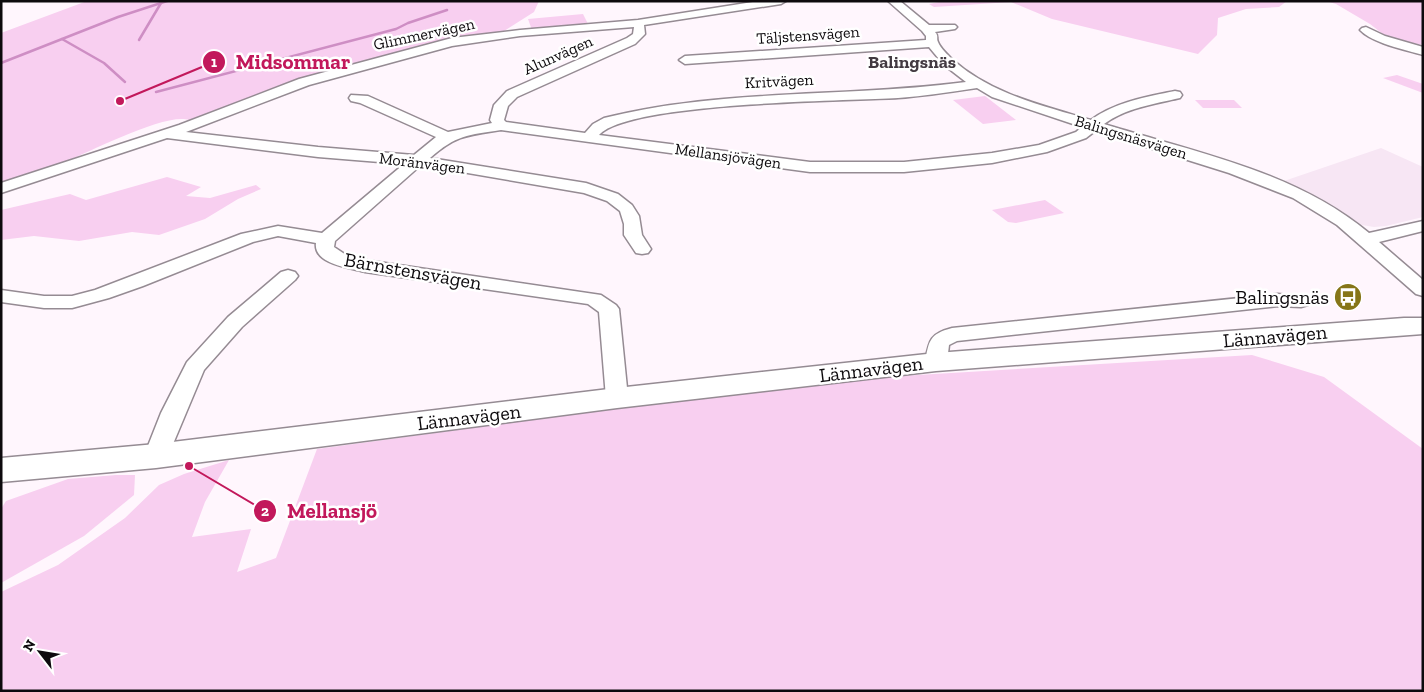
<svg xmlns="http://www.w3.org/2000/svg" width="1424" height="692" font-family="'Zilla Slab',serif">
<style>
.built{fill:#f7e6f4}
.green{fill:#f8cff0}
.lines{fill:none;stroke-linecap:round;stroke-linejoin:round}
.stream{stroke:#ce8ec4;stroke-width:2.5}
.minor-casing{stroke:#958b93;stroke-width:3}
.major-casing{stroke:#958b93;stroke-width:3}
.minor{fill:#fff;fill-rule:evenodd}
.major{fill:#fff;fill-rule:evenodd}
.labels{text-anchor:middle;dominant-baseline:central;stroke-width:5;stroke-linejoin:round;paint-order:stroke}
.far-street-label{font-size:16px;fill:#0d0a0d;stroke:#fff}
.far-neighbourhood-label{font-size:18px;font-weight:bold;fill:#423a41;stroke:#fff}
.street-label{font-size:20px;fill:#0d0a0d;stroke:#fff}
.poi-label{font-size:20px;fill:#0d0a0d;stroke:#fff;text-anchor:end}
.leader{fill:none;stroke:#c2185b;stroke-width:2}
.callout-dot{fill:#c2185b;stroke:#fff;stroke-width:2}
.mark-label{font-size:15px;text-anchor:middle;font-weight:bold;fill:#fff}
.callout-label{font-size:21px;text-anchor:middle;font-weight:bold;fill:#c2185b;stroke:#fff;stroke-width:5;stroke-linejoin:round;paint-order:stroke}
</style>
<rect width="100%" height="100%" fill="#fff6fd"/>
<path class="built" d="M1381,148L1423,167V217L1386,226L1374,227L1362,225L1317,198L1284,181Z"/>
<g class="green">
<path d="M87,1H539L534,12L501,33L425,45L361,63L286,84L189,120C167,112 91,151 67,161C45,169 23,177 1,183V33Z"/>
<path d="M944,1H1287L1279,7L1246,9L1218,18L1217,35L1198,54L1052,19L1011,2L934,7L929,4Z"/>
<path d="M1326,1H1423V45L1388,38L1370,24L1336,4Z"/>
<path d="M583,14L588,24L532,30L528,19Z"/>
<path d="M1397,75L1423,84V93L1383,78Z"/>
<path d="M985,96L1016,120L983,124L953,100Z"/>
<path d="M1195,100H1234L1242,108H1203Z"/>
<path d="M167,177L201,187L186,196L210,198L256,185L261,189L238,199L205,219L159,235L132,232L79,241L34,236L1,240V210L70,194L86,200Z"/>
<path d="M1045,200L1064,213L1016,223L1008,222L992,210Z"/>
<path d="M1252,355L1324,377L1423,449V691H1V592L58,565L125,518L159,485L184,474L229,460L205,502L192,537L251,529L237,572L276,558L317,449L817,381Z"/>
<path d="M116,475H135L134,495L84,536L1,583V509L6,501L68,479Z"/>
</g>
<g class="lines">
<g class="stream">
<path d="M62,39L104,63L125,82"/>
<path d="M139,40L161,3"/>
<path d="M1,63L118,17L167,1"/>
<path d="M156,92L396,29L408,23L447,10"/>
</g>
<defs>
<g id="minor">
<path d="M759,1H786L781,4L644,25L645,34L635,44L517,97L508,106L504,120L506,122L585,133L593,124L604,118C723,88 845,98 966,82L944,65L929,47L685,64L679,60L685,56L926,40V36L922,31L888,1H900L929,25H955L957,27L955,29L935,32C939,36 936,38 938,42C940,48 949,56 953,60C991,94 1044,106 1091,120C1115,102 1146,97 1175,91L1180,92L1182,95L1180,98C1154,104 1126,108 1104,124C1194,152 1295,171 1369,233L1423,221V231L1379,242L1423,280V296L1416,294L1337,225L1293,198L1229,173L1095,131L1086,138L1047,152L992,163L904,172H810L501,130C468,135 456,135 430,158L586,183L618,194L632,205L639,216L642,235L651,249L648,253L642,254L636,253L624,235V224L620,211L607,201L584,193L421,165L335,241L334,247L349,257L365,260L601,295L616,305L619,309L628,398L625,404L617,406L609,404L606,398L599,312L588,304L365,272C350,268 313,264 316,243L278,236L253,242L143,286L109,298L72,308H44L1,302V290L44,296H72L95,290L241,234L278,226L322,233L404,164L318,157L167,138L1,193V183L179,125L299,79L452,38L520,30L638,20ZM634,27L633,34L627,38L507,91L494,105L490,120L492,123L448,132L368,96L351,95L349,98L351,101L360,103L436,137L414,155L318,147L186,132L309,85L452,46L520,36ZM977,88L992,97L1082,127L1076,132L1039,145L992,153L904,162H810L599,135C628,102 846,101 898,98C924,96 951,92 977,88Z"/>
<path d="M1366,27L1385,36L1423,47V55C1406,50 1372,43 1360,30L1362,28Z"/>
<path d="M288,270L295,272L298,276L295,280L242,327L204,370L165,463L156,465L147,463L144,456L161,413L187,362L228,317L281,272Z"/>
<path d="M1278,294L1308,297L1311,301L1308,305L1301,307L1278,306L957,341L949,345L947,362L944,367L936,369L928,367L925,362C929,341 929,334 952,328Z"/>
</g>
<path id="major" d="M1404,318H1423V334L936,371L617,408L156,468L1,482V458L156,444L617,388L936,353Z"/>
</defs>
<use href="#minor" class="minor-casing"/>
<use href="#major" class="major-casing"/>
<use href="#minor" class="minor"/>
<use href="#major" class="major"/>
</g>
<defs>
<symbol id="bus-disc" viewBox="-11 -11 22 22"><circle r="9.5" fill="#867518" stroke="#fff"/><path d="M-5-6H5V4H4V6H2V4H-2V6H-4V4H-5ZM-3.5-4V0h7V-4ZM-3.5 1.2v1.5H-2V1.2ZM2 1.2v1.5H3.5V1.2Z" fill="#fff"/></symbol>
</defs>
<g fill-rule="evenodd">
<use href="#bus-disc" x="1332" y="281" width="32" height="32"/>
</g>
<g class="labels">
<g class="far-street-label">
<text transform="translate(424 34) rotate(-12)">Glimmervägen</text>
<text transform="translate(808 35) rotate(-4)">Täljstensvägen</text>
<text transform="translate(558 55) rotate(-24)">Alunvägen</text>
<text transform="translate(779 81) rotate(-3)">Kritvägen</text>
<text transform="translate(1131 137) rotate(17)">Balingsnäsvägen</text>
<text transform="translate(728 156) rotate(8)">Mellansjövägen</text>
<text transform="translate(422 163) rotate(7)">Moränvägen</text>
</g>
<g class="far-neighbourhood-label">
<text x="912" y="62">Balingsnäs</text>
</g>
<g class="street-label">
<text transform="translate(413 271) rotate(10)">Bärnstensvägen</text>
<text transform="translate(1275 336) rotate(-5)">Lännavägen</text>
<text transform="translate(871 369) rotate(-7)">Lännavägen</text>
<text transform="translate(469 417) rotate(-7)">Lännavägen</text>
</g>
<g class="poi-label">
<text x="1329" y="297">Balingsnäs</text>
</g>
</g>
<path class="leader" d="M120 101L214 62M189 466L265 511"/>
<g class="callout-dot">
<circle cx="120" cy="101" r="5"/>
<circle cx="189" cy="466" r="5"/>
<circle cx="214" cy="62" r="12"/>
<circle cx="265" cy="511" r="12"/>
</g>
<g class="mark-label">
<text x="214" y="67">1</text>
<text x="265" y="516">2</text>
</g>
<g class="callout-label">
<text x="293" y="69">Midsommar</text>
<text x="332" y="518">Mellansjö</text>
</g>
<rect width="1424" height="692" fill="none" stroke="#0d0a0d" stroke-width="5"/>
<g transform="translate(40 652) rotate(301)" stroke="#ffffff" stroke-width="4" paint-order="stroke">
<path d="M0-4L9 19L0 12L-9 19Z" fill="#0d0a0d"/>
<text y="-8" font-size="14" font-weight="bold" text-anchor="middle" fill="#0d0a0d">N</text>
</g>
</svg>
